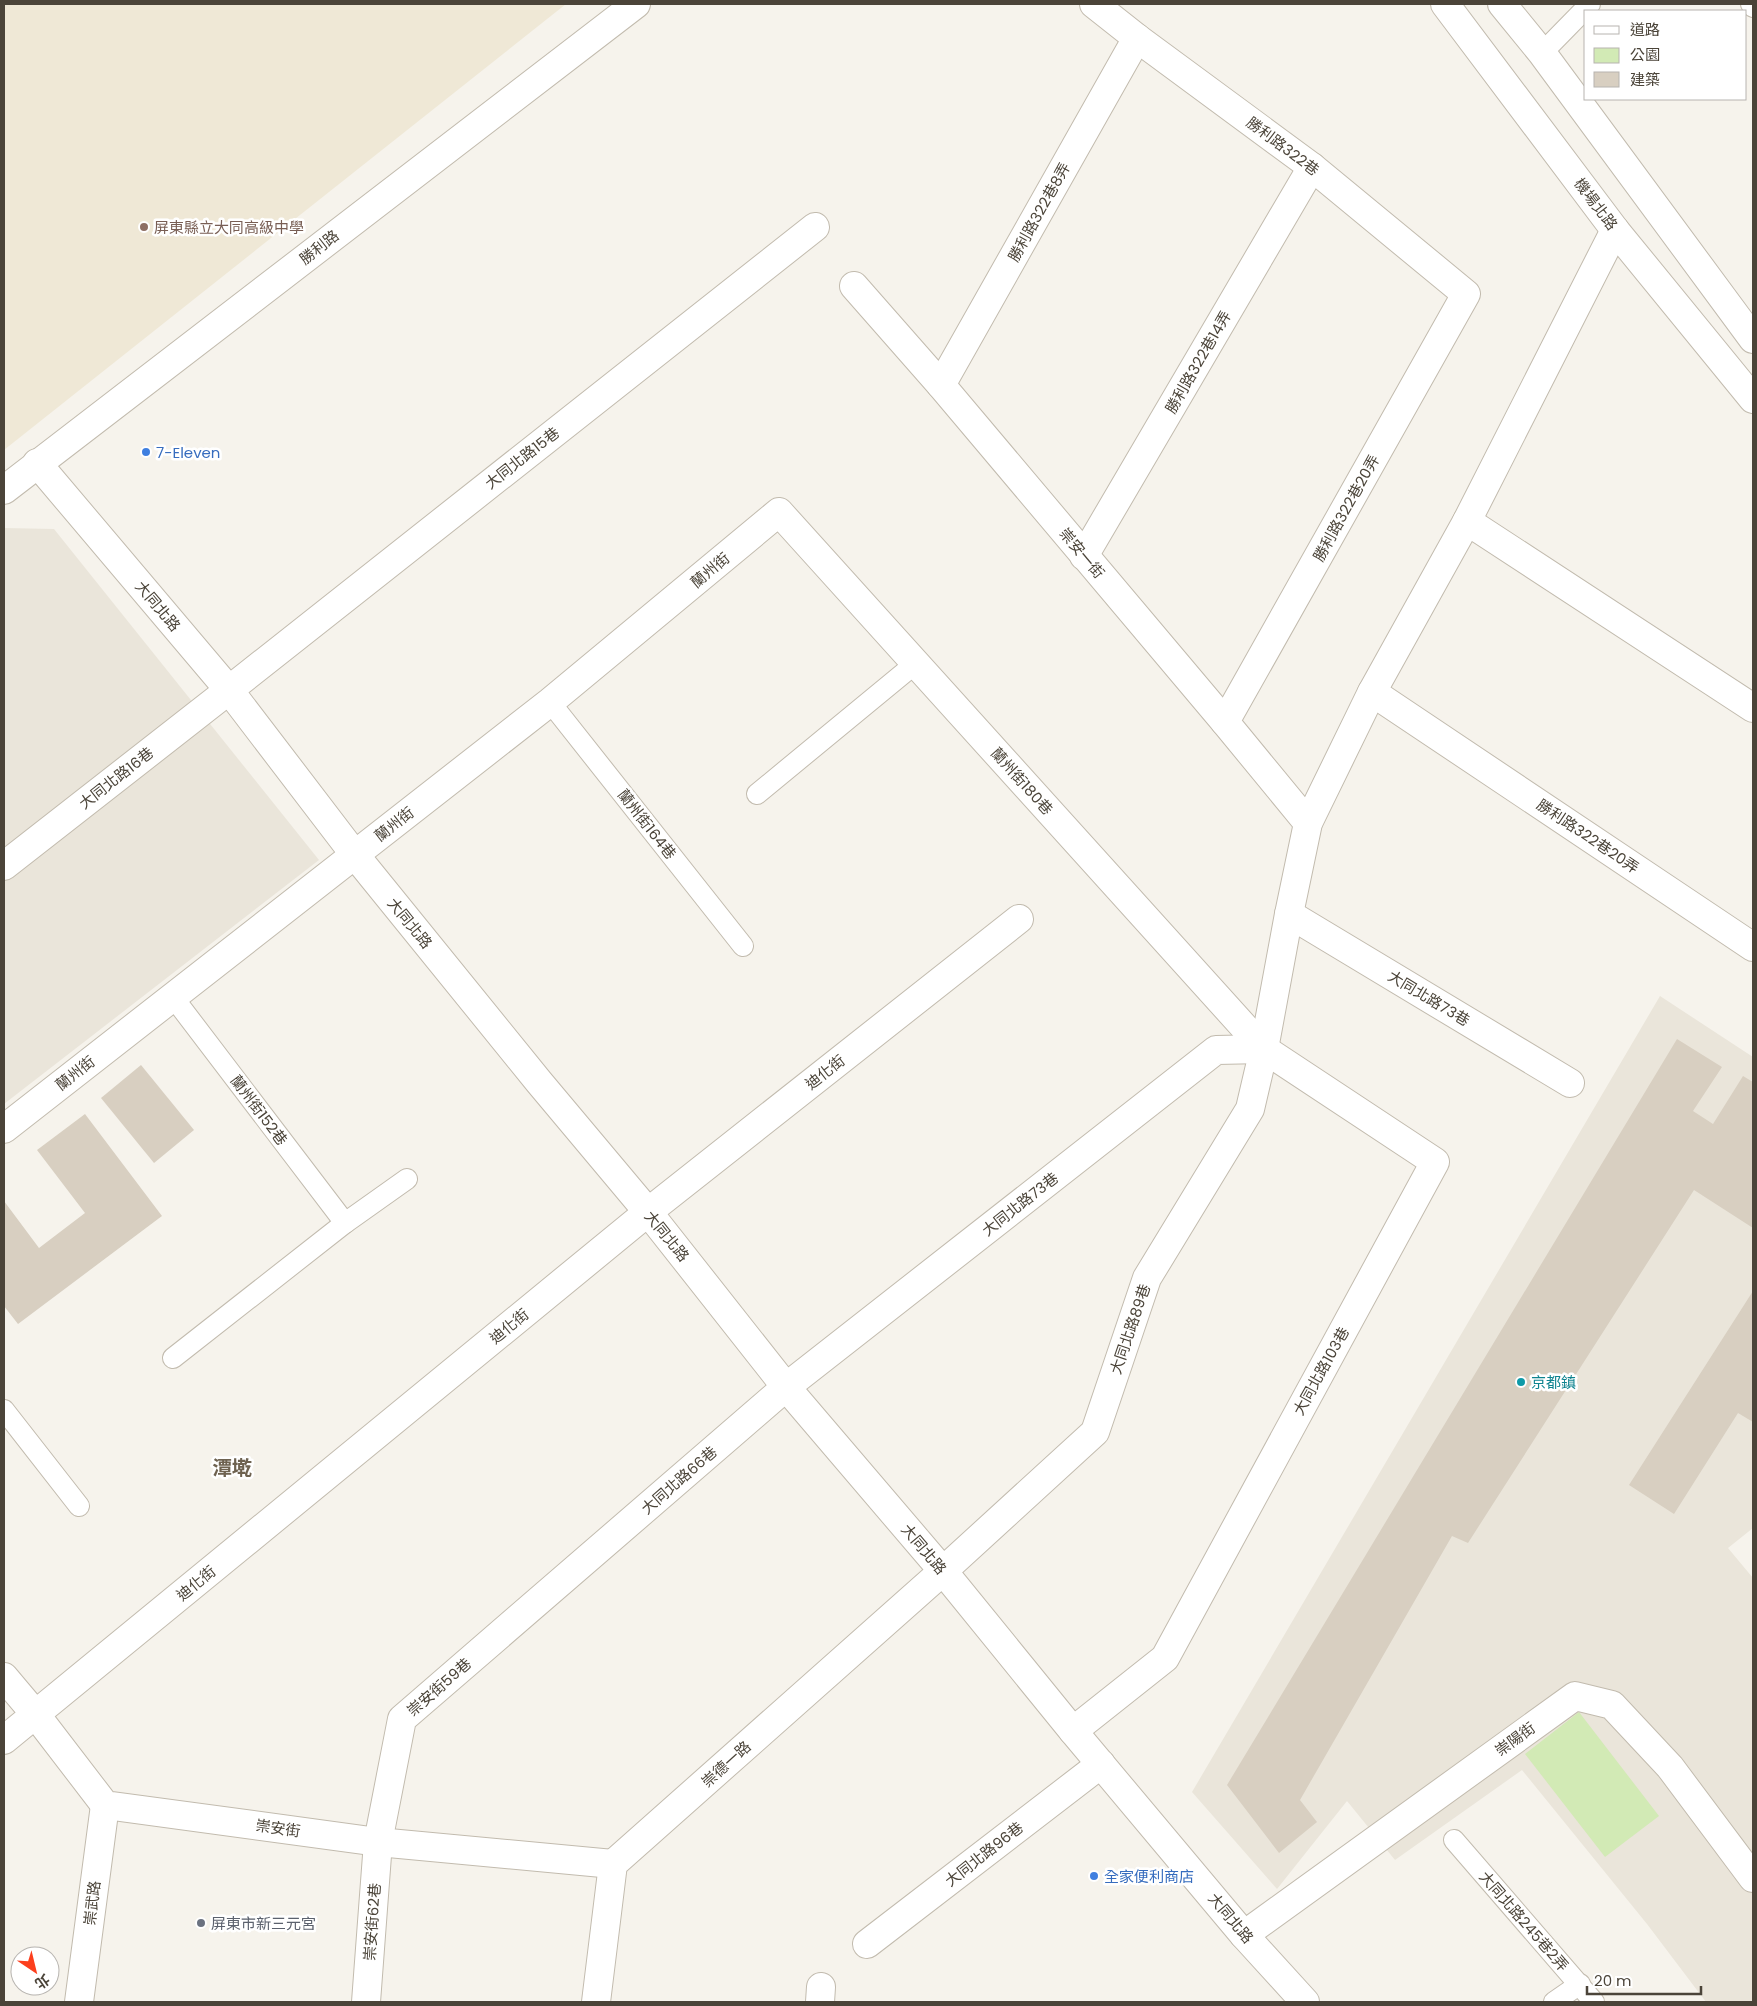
<svg xmlns="http://www.w3.org/2000/svg" width="1757" height="2006" font-family="Poppins,'Noto Sans TC',sans-serif">
<style>
.residential{fill:#eae5da}
.education{fill:#efe8d6}
.green{fill:#d2eab5}
.building{fill:#d8cfc1}
.lines{fill:none;stroke-linecap:round;stroke-linejoin:round}
.service-casing{stroke:#c2bbae;stroke-width:22}
.minor-casing{stroke:#c2bbae;stroke-width:30}
.tertiary-casing{stroke:#c2bbae;stroke-width:30}
.service{stroke:#fff;stroke-width:20}
.minor{stroke:#fff;stroke-width:28}
.tertiary{stroke:#fff;stroke-width:28}
.education-dot{fill:#8d6e63;stroke:#fff;stroke-width:2}
.shop-dot{fill:#3f7fe0;stroke:#fff;stroke-width:2}
.culture-dot{fill:#0f9aa8;stroke:#fff;stroke-width:2}
.worship-dot{fill:#6b7280;stroke:#fff;stroke-width:2}
.labels{text-anchor:middle;dominant-baseline:central;stroke-width:5;stroke-linejoin:round;paint-order:stroke}
.street-label{font-size:15px;fill:#4b4439;stroke:#fff}
.education-label{font-size:15px;fill:#785e54;stroke:#fff;text-anchor:start}
.shop-label{font-size:15px;fill:#366cbe;stroke:#fff;text-anchor:start}
.culture-label{font-size:15px;fill:#0d838f;stroke:#fff;text-anchor:start}
.worship-label{font-size:15px;fill:#5b616d;stroke:#fff;text-anchor:start}
.district-label{font-size:20px;font-weight:bold;fill:#6e6250;stroke:#fff}
</style>
<rect width="100%" height="100%" fill="#f6f3ec"/>
<g class="residential">
<path d="M4,528L54,529L319,860L4,1104Z"/>
<path d="M1660,996L1753,1057V1528L1728,1548L1753,1578V2002H1706L1647,1924L1522,1770L1395,1860L1347,1801L1277,1889L1192,1792Z"/>
</g>
<path class="education" d="M4,4H566L4,450Z"/>
<path class="green" d="M1579,1712L1659,1816L1605,1857L1525,1754Z"/>
<g class="building">
<path d="M1677,1039L1722,1067L1693,1111L1713,1124L1743,1076L1753,1082V1228L1694,1190L1468,1543L1452,1536L1300,1800L1317,1822L1279,1853L1227,1785Z"/>
<path d="M141,1065L194,1130L154,1163L101,1098Z"/>
<path d="M85,1114L162,1216L18,1324L4,1306V1201L39,1248L85,1213L37,1150Z"/>
<path d="M1753,1291V1422L1738,1413L1674,1514L1629,1485Z"/>
</g>
<g class="lines">
<defs>
<g id="service">
<path d="M1751,4L1753,7"/>
<path d="M1542,53L1590,4"/>
<path d="M550,702L743,946"/>
<path d="M757,794L916,663"/>
<path d="M173,997L345,1223"/>
<path d="M173,1358L345,1223L407,1179"/>
<path d="M4,1410L79,1506"/>
<path d="M1454,1840L1594,2002"/>
<path d="M1554,2002L1580,1984"/>
</g>
<g id="minor">
<path d="M1094,4L1137,38L1312,167L1466,294L1225,722"/>
<path d="M854,286L941,385L1225,722L1308,823"/>
<path d="M941,385L1137,38"/>
<path d="M1467,521L1753,708"/>
<path d="M1084,556L1312,167"/>
<path d="M1372,692L1753,947"/>
<path d="M4,866L229,690L815,227"/>
<path d="M1289,914L1570,1083"/>
<path d="M4,1129L550,702L779,512L1264,1049L1435,1162L1165,1658L1073,1731"/>
<path d="M4,1677L36,1715L105,1805L378,1842L613,1864"/>
<path d="M4,1740L648,1212L1019,919"/>
<path d="M1244,1935L1575,1696L1612,1705L1670,1767L1753,1878"/>
<path d="M867,1944L1101,1764"/>
<path d="M79,2002L105,1805"/>
<path d="M366,2002L378,1842L402,1719L786,1387L1216,1050L1264,1049"/>
<path d="M596,2002L613,1864L943,1571L1095,1432L1147,1278L1250,1109L1264,1049L1289,914L1308,823L1372,692L1467,521L1615,230"/>
<path d="M820,2002L821,1987"/>
</g>
<g id="tertiary">
<path d="M1445,4L1615,230L1753,399"/>
<path d="M1502,4L1542,53L1753,339"/>
<path d="M37,463L229,690L355,855L539,1082L648,1212L786,1387L943,1571L1073,1731L1244,1935L1305,2002"/>
<path d="M4,490L636,4"/>
</g>
</defs>
<use href="#service" class="service-casing"/>
<use href="#minor" class="minor-casing"/>
<use href="#tertiary" class="tertiary-casing"/>
<use href="#service" class="service"/>
<use href="#minor" class="minor"/>
<use href="#tertiary" class="tertiary"/>
</g>
<circle class="education-dot" cx="144" cy="227" r="5"/>
<g class="shop-dot">
<circle cx="146" cy="452" r="5"/>
<circle cx="1094" cy="1876" r="5"/>
</g>
<circle class="culture-dot" cx="1521" cy="1382" r="5"/>
<circle class="worship-dot" cx="201" cy="1923" r="5"/>
<g class="labels">
<g class="street-label">
<text transform="translate(1283 146) rotate(37)">勝利路322巷</text>
<text transform="translate(1596 204) rotate(53)">機場北路</text>
<text transform="translate(1039 212) rotate(-61)">勝利路322巷8弄</text>
<text transform="translate(319 247) rotate(-38)">勝利路</text>
<text transform="translate(1198 362) rotate(-60)">勝利路322巷14弄</text>
<text transform="translate(522 458) rotate(-38)">大同北路15巷</text>
<text transform="translate(1346 508) rotate(-61)">勝利路322巷20弄</text>
<text transform="translate(1082 553) rotate(50)">崇安一街</text>
<text transform="translate(710 570) rotate(-40)">蘭州街</text>
<text transform="translate(158 606) rotate(50)">大同北路</text>
<text transform="translate(116 778) rotate(-38)">大同北路16巷</text>
<text transform="translate(1022 781) rotate(48)">蘭州街180巷</text>
<text transform="translate(394 824) rotate(-38)">蘭州街</text>
<text transform="translate(647 824) rotate(52)">蘭州街164巷</text>
<text transform="translate(1588 836) rotate(34)">勝利路322巷20弄</text>
<text transform="translate(410 923) rotate(51)">大同北路</text>
<text transform="translate(1429 998) rotate(31)">大同北路73巷</text>
<text transform="translate(825 1072) rotate(-38)">迪化街</text>
<text transform="translate(75 1073) rotate(-38)">蘭州街</text>
<text transform="translate(259 1110) rotate(53)">蘭州街152巷</text>
<text transform="translate(1020 1204) rotate(-38)">大同北路73巷</text>
<text transform="translate(667 1236) rotate(51)">大同北路</text>
<text transform="translate(509 1326) rotate(-39)">迪化街</text>
<text transform="translate(1130 1329) rotate(-71)">大同北路89巷</text>
<text transform="translate(1321 1371) rotate(-61)">大同北路103巷</text>
<text transform="translate(679 1480) rotate(-41)">大同北路66巷</text>
<text transform="translate(924 1549) rotate(50)">大同北路</text>
<text transform="translate(196 1583) rotate(-39)">迪化街</text>
<text transform="translate(439 1687) rotate(-41)">崇安街59巷</text>
<text transform="translate(1515 1739) rotate(-36)">崇陽街</text>
<text transform="translate(726 1764) rotate(-42)">崇德一路</text>
<text transform="translate(278 1828) rotate(8)">崇安街</text>
<text transform="translate(984 1854) rotate(-38)">大同北路96巷</text>
<text transform="translate(92 1903) rotate(-83)">崇武路</text>
<text transform="translate(1231 1918) rotate(50)">大同北路</text>
<text transform="translate(1524 1921) rotate(49)">大同北路245巷2弄</text>
<text transform="translate(372 1922) rotate(-86)">崇安街62巷</text>
</g>
<g class="education-label">
<text x="154" y="227">屏東縣立大同高級中學</text>
</g>
<g class="shop-label">
<text x="156" y="452">7-Eleven</text>
<text x="1104" y="1876">全家便利商店</text>
</g>
<g class="culture-label">
<text x="1531" y="1382">京都鎮</text>
</g>
<g class="worship-label">
<text x="211" y="1923">屏東市新三元宮</text>
</g>
<g class="district-label">
<text x="232" y="1468">潭墘</text>
</g>
</g>
<rect width="1757" height="2006" fill="none" stroke="#4b4439" stroke-width="10"/>
<rect x="1584" y="10" width="162" height="90" fill="#ffffff" stroke="#b7b4b0"/>
<rect x="1594" y="26" width="25" height="8" fill="#ffffff" stroke="#b7b4b0"/>
<text x="1630" y="35" font-size="15" fill="#4b4439">道路</text>
<rect x="1594" y="48" width="25" height="15" fill="#d2eab5" stroke="#b7b4b0"/>
<text x="1630" y="60" font-size="15" fill="#4b4439">公園</text>
<rect x="1594" y="72" width="25" height="15" fill="#d8cfc1" stroke="#b7b4b0"/>
<text x="1630" y="85" font-size="15" fill="#4b4439">建築</text>
<g transform="translate(35 1971) rotate(145)"><circle r="24" fill="#ffffff" stroke="#b7b4b0"/>
<path d="M0-4L9 19L0 12L-9 19Z" fill="#fc3f1d"/>
<text y="-8" font-size="14" font-weight="bold" text-anchor="middle" fill="#4b4439">北</text>
</g>
<path d="M1587 1986v8h114v-8" fill="none" stroke="#4b4439" stroke-width="2.5"/>
<text x="1594" y="1986" font-size="15" fill="#4b4439" stroke="#ffffff" stroke-width="4" paint-order="stroke">20 m</text>
</svg>
